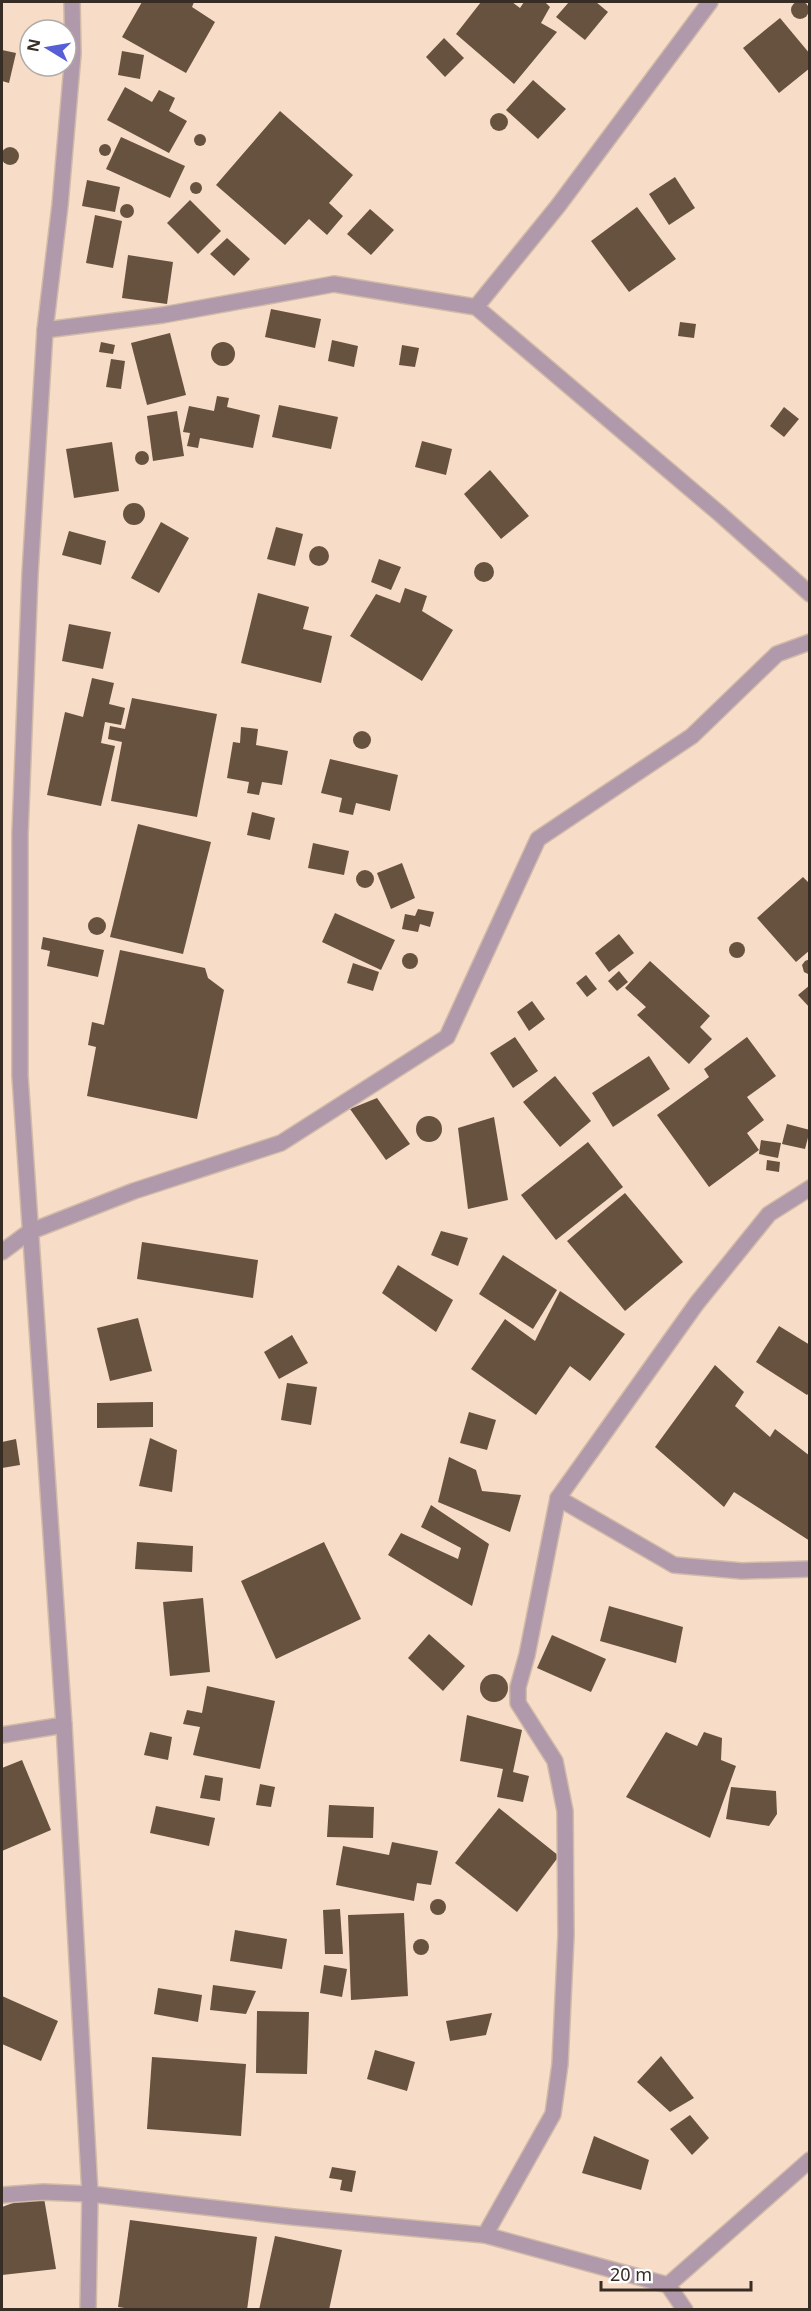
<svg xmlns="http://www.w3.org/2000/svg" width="811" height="2311" font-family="'Noto Sans',sans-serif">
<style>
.building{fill:#67513f}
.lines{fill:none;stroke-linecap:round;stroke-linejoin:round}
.street-casing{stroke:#d1baa7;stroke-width:18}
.street{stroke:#af99ab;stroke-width:15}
</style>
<rect width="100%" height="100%" fill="#f7ddc8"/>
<g class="building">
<circle cx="800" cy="10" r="9"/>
<path d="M142,2H194L192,7L215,22L186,73L122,37Z"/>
<path d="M481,2H512L520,8L524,2H545L550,7L541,23L557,32L514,84L456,34Z"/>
<path d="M569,2H596L608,12L585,40L556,17Z"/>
<path d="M780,18L810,54V68L779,93L743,48Z"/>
<path d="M444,38L464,58L445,77L426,57Z"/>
<path d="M2,50L16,53L9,83L2,81Z"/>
<path d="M122,51L144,55L140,79L118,75Z"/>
<path d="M533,80L566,109L538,139L506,110Z"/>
<path d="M125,87L152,102L159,90L175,98L169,111L187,121L169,153L107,120Z"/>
<path d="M280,111L353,175L329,203L343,216L327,235L309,219L285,245L216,185Z"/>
<circle cx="499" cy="122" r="9"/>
<circle cx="200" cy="140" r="6"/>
<path d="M121,137L185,166L170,198L106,169Z"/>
<circle cx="105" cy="150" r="6"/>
<circle cx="10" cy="156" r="9"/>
<path d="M675,177L695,208L669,225L649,194Z"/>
<path d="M87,180L120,187L115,212L82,206Z"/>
<circle cx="196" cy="188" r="6"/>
<path d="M190,200L221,231L198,254L167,223Z"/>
<circle cx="127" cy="211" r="7"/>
<path d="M637,207L676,259L629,292L591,241Z"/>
<path d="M370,209L394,230L371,255L347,234Z"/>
<path d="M95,215L122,221L113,268L86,263Z"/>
<path d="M227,238L250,259L234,276L210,254Z"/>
<path d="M128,255L173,262L167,304L122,298Z"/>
<path d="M271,309L321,319L315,348L265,337Z"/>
<path d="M680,322L696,324L694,338L678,336Z"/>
<path d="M170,333L186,395L147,405L131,343Z"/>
<path d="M332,340L358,346L354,367L328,361Z"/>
<path d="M101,342L115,345L113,354L99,352Z"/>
<circle cx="223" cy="354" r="12"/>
<path d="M402,345L419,348L415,367L399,365Z"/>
<path d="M111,359L125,361L121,389L106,387Z"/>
<path d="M217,396L229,398L227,407L260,415L253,448L200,438L198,448L187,446L190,433L183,432L189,406L214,411Z"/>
<path d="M279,405L338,417L331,449L272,437Z"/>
<path d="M784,407L799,419L784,437L770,426Z"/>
<path d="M177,411L184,456L153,461L147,416Z"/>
<path d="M422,441L452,449L446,475L415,467Z"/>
<path d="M112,442L119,491L74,498L66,449Z"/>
<circle cx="142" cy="458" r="7"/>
<path d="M490,470L529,516L501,539L464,494Z"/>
<circle cx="134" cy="514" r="11"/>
<path d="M161,522L189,538L159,593L131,578Z"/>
<path d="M276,527L303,534L295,566L267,559Z"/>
<path d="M69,531L106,541L101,565L62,555Z"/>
<circle cx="319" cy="556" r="10"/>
<path d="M379,559L401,567L391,590L371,582Z"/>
<circle cx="484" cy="572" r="10"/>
<path d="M405,588L427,596L422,611L453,630L422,681L350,636L376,594L400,603Z"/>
<path d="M258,593L309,607L303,629L332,636L321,683L241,663Z"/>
<path d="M69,624L111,632L103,669L62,661Z"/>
<path d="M92,678L114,683L109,704L125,708L121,725L105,722L101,743L115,746L101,806L47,795L65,712L83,717Z"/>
<path d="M132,698L217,714L197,817L111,801L122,742L108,739L110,726L125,729Z"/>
<path d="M241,727L258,729L256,745L288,751L282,785L262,782L259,795L247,793L249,782L227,778L233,742L240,743Z"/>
<circle cx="362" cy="740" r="9"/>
<path d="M330,759L398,775L390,811L356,803L353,815L339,812L342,798L321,793Z"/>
<path d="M252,812L275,818L270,840L247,835Z"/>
<path d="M138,824L211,842L183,954L110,937Z"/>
<path d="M313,843L349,851L344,875L308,868Z"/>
<path d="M402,863L415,898L391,909L377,873Z"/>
<circle cx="365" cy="879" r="9"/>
<path d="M803,877L810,884V950L796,962L757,918Z"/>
<path d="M418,909L434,912L430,927L420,924L418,932L402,929L405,914L415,916Z"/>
<path d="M335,913L395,940L381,970L322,942Z"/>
<circle cx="97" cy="926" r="9"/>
<path d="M619,934L634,953L609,972L595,953Z"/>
<path d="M43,937L104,950L98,977L47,966L50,951L41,949Z"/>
<circle cx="737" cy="950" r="8"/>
<path d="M120,950L205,968L208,978L224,990L197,1119L87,1096L96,1047L88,1045L92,1022L104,1025Z"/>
<circle cx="410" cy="961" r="8"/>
<path d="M810,959V975L804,972L802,965L805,961Z"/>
<path d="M650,961L710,1016L700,1027L712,1039L689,1064L637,1015L646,1007L625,988Z"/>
<path d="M353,963L379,972L373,991L347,983Z"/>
<path d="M619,971L628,982L617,991L608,981Z"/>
<path d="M586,975L597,989L587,997L576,983Z"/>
<path d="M810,985V1008L798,995Z"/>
<path d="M532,1001L545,1019L529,1031L517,1012Z"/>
<path d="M515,1037L538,1071L513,1088L490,1053Z"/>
<path d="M747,1037L776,1076L747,1097L764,1120L747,1133L759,1150L709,1187L657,1115L709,1077L704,1069Z"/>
<path d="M649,1056L670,1089L613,1127L592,1093Z"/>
<path d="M555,1076L591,1121L560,1147L523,1102Z"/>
<path d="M377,1098L410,1144L386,1160L350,1109Z"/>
<circle cx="429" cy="1129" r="13"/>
<path d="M494,1117L508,1200L468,1209L458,1128Z"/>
<path d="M787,1124L810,1130L805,1149L782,1144Z"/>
<path d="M761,1140L781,1143L778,1158L759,1154Z"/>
<path d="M588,1142L623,1187L556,1240L521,1195Z"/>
<path d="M767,1160L780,1162L779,1172L766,1170Z"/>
<path d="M625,1193L683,1262L625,1311L567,1241Z"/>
<path d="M441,1231L468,1238L458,1266L431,1255Z"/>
<path d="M142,1242L258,1260L253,1298L137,1279Z"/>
<path d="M503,1255L557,1290L533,1329L479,1294Z"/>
<path d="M398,1265L453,1300L436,1332L382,1293Z"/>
<path d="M560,1291L625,1334L590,1381L570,1366L536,1415L471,1369L505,1319L535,1341Z"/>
<path d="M138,1318L152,1371L110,1381L97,1328Z"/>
<path d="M779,1326L810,1345V1392L807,1395L756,1362Z"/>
<path d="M292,1335L308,1363L279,1379L264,1352Z"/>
<path d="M715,1365L744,1392L735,1406L770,1437L775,1429L810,1456V1541L734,1492L724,1507L655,1447Z"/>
<path d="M287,1383L317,1387L311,1425L281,1420Z"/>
<path d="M153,1402V1427L97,1428V1403Z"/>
<path d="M469,1412L496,1420L487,1450L460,1443Z"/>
<path d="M150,1438L177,1450L172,1492L139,1486Z"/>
<path d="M16,1439L20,1465L2,1468V1442Z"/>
<path d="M449,1457L476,1470L482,1491L521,1495L510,1532L438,1502Z"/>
<path d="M431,1505L489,1544L472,1606L388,1555L401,1533L458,1559L461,1548L421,1527Z"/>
<path d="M137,1542L193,1546L192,1572L135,1569Z"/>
<path d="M324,1542L361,1619L276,1659L241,1581Z"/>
<path d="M203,1598L210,1672L170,1676L163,1602Z"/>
<path d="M609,1606L683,1627L676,1663L600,1641Z"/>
<path d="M429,1634L465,1666L443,1691L408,1658Z"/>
<path d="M552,1635L606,1659L591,1692L537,1668Z"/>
<circle cx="494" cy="1688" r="14"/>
<path d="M207,1686L275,1701L260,1769L193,1755L200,1727L183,1724L187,1710L202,1713Z"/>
<path d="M467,1715L522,1730L513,1772L529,1776L523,1802L497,1797L503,1769L460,1761Z"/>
<path d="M150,1732L172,1737L168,1760L144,1755Z"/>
<path d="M666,1732L697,1746L704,1732L722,1738L721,1760L736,1766L710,1838L626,1797Z"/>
<path d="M22,1760L51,1830L2,1851V1768Z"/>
<path d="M205,1775L223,1778L220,1801L200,1798Z"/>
<path d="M260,1784L275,1787L271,1807L256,1805Z"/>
<path d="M731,1787L776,1791L777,1814L769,1826L726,1819Z"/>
<path d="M329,1805L374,1807L373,1838L327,1837Z"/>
<path d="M156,1806L215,1818L209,1846L150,1833Z"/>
<path d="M499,1808L559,1856L517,1912L455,1863Z"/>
<path d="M392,1842L438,1851L431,1885L417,1883L414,1901L336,1885L343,1846L389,1855Z"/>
<circle cx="438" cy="1907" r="8"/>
<path d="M340,1909L343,1954H325L323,1910Z"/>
<path d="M404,1913L408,1996L351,2000L348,1915Z"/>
<path d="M235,1930L287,1939L282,1969L230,1961Z"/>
<circle cx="421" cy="1947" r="8"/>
<path d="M324,1965L347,1969L342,1997L320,1993Z"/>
<path d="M213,1985L256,1991L246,2014L210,2010Z"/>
<path d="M158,1988L202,1995L198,2022L154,2014Z"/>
<path d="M2,1996L58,2021L41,2061L2,2044Z"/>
<path d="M257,2011L309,2012L307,2074L256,2073Z"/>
<path d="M492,2013L486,2035L450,2041L446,2021Z"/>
<path d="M375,2050L415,2062L407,2091L367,2079Z"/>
<path d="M661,2056L694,2098L670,2112L637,2082Z"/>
<path d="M152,2057L246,2064L241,2136L147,2129Z"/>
<path d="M690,2115L709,2138L692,2155L670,2129Z"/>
<path d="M594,2136L649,2160L641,2190L582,2173Z"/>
<path d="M332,2167L356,2171L352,2192L340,2190L342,2180L329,2178Z"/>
<path d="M43,2192L56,2269L2,2275V2207Z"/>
<path d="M130,2220L257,2237L247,2310H138L118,2307Z"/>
<path d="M275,2236L342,2250L329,2310H259Z"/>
</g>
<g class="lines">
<defs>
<g id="street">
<path d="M72,2L73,54L60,205L45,330L30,574L20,834V1076L64,1725L90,2194L88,2310"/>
<path d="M476,307L558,206L710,2"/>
<path d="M45,330L163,315L334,284L476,307L720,514L810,594"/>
<path d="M2,1252L29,1232L134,1191L281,1143L447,1037L538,839L692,736L777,654L810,642"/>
<path d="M558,1498L674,1565L742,1571L810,1569"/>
<path d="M2,1735L64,1725"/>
<path d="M2,2195L43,2192L90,2194L293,2217L485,2235L668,2285"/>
<path d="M485,2235L553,2114L560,2064L566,1935L565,1811L555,1761L518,1703V1687L527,1655L558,1498L697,1303L769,1214L810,1188"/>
<path d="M685,2310L668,2285L810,2160"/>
</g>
</defs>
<use href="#street" class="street-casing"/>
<use href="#street" class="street"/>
</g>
<rect width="811" height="2311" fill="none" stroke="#382d25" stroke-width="6"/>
<g transform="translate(48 48) rotate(281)"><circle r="28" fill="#ffffff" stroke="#afaba8" stroke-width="1.5"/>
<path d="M0-4.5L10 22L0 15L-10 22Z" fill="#565fd6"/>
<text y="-9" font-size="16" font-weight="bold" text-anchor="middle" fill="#382d25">N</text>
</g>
<path d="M601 2281v9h150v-9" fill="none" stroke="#382d25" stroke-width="3"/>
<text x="610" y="2281" font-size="18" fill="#382d25" stroke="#ffffff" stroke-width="4.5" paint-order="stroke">20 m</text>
</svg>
